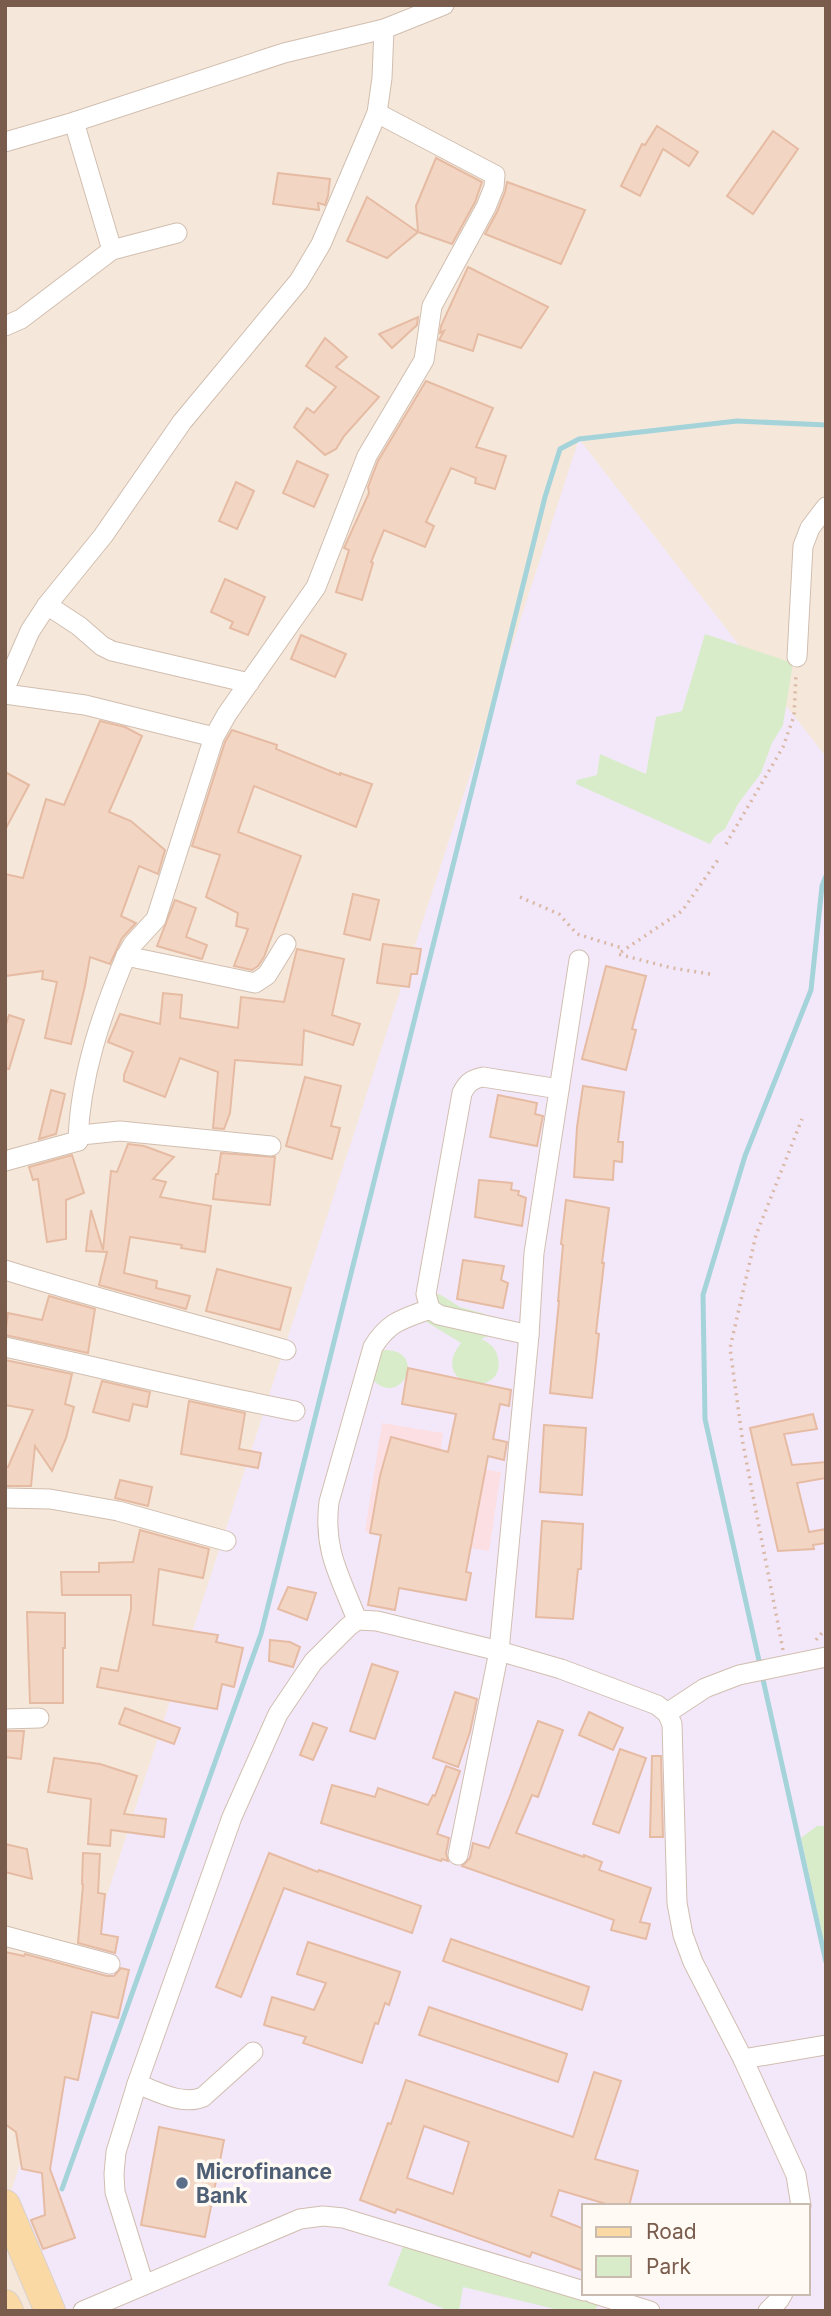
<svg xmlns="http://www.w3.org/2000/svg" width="831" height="2316" font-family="Inter,sans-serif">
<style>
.residential{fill:#f5e8da;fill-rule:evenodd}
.education{fill:#f3e8fa;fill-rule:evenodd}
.medical{fill:#fbdfe3}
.green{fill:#d8ecc9}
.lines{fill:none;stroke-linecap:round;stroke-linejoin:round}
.stream{stroke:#a5d3da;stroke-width:5}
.building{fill:#f3d5c3;stroke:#e6bba3;stroke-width:2;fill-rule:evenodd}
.minor-casing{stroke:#d1beb0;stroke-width:21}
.primary-casing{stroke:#dad1cd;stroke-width:32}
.path{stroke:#d9b8a5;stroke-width:3.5;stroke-dasharray:2 5;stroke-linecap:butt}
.minor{stroke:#fff;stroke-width:19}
.primary{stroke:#fbd9a5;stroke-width:30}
.service-dot{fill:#5c6f8a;stroke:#fffaf3;stroke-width:2.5}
.labels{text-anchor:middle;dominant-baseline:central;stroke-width:7;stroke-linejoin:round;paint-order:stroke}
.service-label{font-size:21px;font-weight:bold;fill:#4e5e75;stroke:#fffaf3;text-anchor:start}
</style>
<rect width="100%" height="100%" fill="#fdf6ec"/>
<path class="residential" d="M5,5H826V2311H5ZM584,2206H808V2293H584Z"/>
<path class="education" d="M579,439L826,757V2311H54L6,2207ZM584,2206H808V2293H584Z"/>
<path class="medical" d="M382,1423L443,1433L439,1462L501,1472L489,1551L365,1531Z"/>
<g class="green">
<path d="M705,634L793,663L783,725L772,743L761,773L738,804L725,829L715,836L710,844L576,784L577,780L597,775L600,754L646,774L656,717L682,711Z"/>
<path d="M439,1294L460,1307L485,1314L493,1334L481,1339C490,1343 496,1348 498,1358C507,1401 426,1387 461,1343L425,1321L420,1300Z"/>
<path d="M385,1350C428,1350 402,1409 373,1380L379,1352Z"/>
<path d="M817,1826H826V1951L801,1838Z"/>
<path d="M404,2244L599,2302L595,2311H563L463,2287L459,2311H449L388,2285Z"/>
</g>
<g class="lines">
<g class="stream">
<path d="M760,1665L705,1419L703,1295L745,1156L811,990L822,886L826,876"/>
<path d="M762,1675L826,1962"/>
<path d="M62,2189L261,1634L545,497L560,449L579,439L737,421L826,425"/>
</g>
</g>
<g class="building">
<path d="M657,126L698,152L689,166L663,149L640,196L621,186L642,144L645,145Z"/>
<path d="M773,131L798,149L753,214L727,196Z"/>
<path d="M436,158L482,182L475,202L452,244L418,232L416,206Z"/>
<path d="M278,173L330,179L328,196L325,205L318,203L319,210L273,204Z"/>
<path d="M507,182L585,210L561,264L485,234L497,212L505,192Z"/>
<path d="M367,197L418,232L387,258L347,241Z"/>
<path d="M468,267L548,307L521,348L478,334L473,351L439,340L444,331L440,333L441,326Z"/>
<path d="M418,317L417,325L392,348L379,334Z"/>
<path d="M325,338L347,357L336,367L379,397L344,436L336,449L325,455L294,427L307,408L314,413L336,387L306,366Z"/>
<path d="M426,381L493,408L476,447L506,456L495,489L475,483L476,478L451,468L426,522L434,526L425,547L384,530L371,562L373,563L362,600L336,592L349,550L344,548L369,493L368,487L378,461Z"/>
<path d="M297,461L328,475L314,507L283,493Z"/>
<path d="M236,482L254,491L237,529L219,521Z"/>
<path d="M225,579L265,597L248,635L230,628L233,622L211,612Z"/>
<path d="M301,635L346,654L335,677L291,659Z"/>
<path d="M100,721L125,727L142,736L109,812L131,821L165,850L158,874L139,866L121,916L136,923L122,938L110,964L90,957L85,986L71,1044L45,1038L57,982L42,979L43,971L5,976V874L23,878L46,799L64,805Z"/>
<path d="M232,730L277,745L276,749L340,775V773L372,784L356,827L254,786L238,832L301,856L264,957L258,966L252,970L234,966L248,929L236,926L238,913L206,897L220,855L192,846L225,742Z"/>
<path d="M5,772L29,785L5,830Z"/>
<path d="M353,894L379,900L370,940L344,934Z"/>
<path d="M175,900L196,908L186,937L207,945L202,959L157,946Z"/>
<path d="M383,944L421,949L417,974H411L409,987L377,983Z"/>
<path d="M297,949L344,959L332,1015L360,1024L353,1045L304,1030L302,1065L235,1060L230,1113L224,1129L213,1128L218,1072L180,1058L165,1097L124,1081V1075L133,1052L108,1042L120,1014L160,1024L163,993L182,995L180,1018L238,1028L241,997L284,1002Z"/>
<path d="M606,966L646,976L632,1029L636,1030L626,1070L582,1059Z"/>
<path d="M9,1015L24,1020L9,1069L5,1068V1028Z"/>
<path d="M305,1077L341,1086L331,1126L340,1128L332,1159L286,1146Z"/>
<path d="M583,1086L624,1092L618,1142H623L622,1162L614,1161L613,1180L574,1177L577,1127Z"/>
<path d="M51,1090L65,1094L56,1134L39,1139Z"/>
<path d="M498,1095L537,1103L535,1114L543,1116L537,1146L490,1137Z"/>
<path d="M128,1144L144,1146L174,1157L153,1179L166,1182L160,1197L211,1206L205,1252L181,1248L182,1245L130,1237L124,1273L157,1281L156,1288L190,1296L186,1309L99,1285L107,1252L86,1251L91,1210L103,1250L111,1171L117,1172Z"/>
<path d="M221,1153L275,1157L270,1205L213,1199L216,1174H218Z"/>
<path d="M72,1155L84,1193L66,1200V1239L47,1242L38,1179L33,1180L29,1167Z"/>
<path d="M479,1180L512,1183L511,1190L519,1191L518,1195L526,1198L522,1226L475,1217Z"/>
<path d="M566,1200L609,1208L602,1263H604L596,1333L599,1334L592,1398L550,1393L559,1301H558L563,1245L561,1244Z"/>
<path d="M463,1260L504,1266L501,1280L508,1283L503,1308L457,1299Z"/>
<path d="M217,1269L291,1288L280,1330L206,1311Z"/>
<path d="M49,1296L95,1309L88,1353L5,1335L8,1313L42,1320Z"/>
<path d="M5,1360L72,1374L65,1404L74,1407L66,1438L52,1471L35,1446L31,1486H5V1467H8L33,1410L5,1405Z"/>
<path d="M408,1368L511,1390L509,1406L500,1404L493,1439L507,1442L504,1460L488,1456L466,1572L471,1573L466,1600L399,1588L395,1610L368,1605L381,1535L370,1533L380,1476L391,1437L448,1452L456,1414L402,1404Z"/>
<path d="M102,1381L150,1392L147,1407L133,1404L129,1421L93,1412Z"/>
<path d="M189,1401L245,1413L239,1449L261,1453L258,1468L181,1454Z"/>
<path d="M813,1414L817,1429L784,1434L792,1465L826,1462V1478L797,1483L809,1532L826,1529V1543L813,1545L814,1549L778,1551L750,1428Z"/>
<path d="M544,1425L586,1428L582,1495L540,1492Z"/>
<path d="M120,1480L152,1487L148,1506L115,1498Z"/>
<path d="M542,1521L583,1524L581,1569H578L573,1619L536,1617Z"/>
<path d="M140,1530L209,1549L203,1578L159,1569L153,1625L218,1635L216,1642L243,1648L234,1687L222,1684L217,1709L97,1687L101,1668L118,1671L131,1609V1595H62L61,1572H99V1563L133,1562Z"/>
<path d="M288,1587L316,1593L307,1620L278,1609Z"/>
<path d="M27,1612L65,1613V1648H63V1703H30Z"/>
<path d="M270,1640L290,1642L300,1647L293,1667L269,1661Z"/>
<path d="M372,1664L398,1672L375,1739L350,1731Z"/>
<path d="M455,1692L477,1699L470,1732L458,1767L433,1758Z"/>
<path d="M125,1708L180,1728L174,1744L119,1724Z"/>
<path d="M589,1712L623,1728L613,1750L579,1735Z"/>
<path d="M538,1721L563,1730L538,1797L532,1795L516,1833L584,1857V1855L602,1862L599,1870L651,1888L640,1922L650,1924L646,1939L611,1930L614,1920L462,1866L470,1858L473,1843L489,1848L510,1796Z"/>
<path d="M313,1723L327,1728L313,1760L300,1755Z"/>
<path d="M5,1731H24L21,1759L5,1757Z"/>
<path d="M620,1749L646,1758L619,1833L593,1824Z"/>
<path d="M652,1756H661L663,1837H650Z"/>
<path d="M54,1758L100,1764L137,1776L124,1814L166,1819L164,1837L111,1830L110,1846L88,1844L91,1799L48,1792Z"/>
<path d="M446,1766L460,1771L437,1834L449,1838L446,1853L448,1861L442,1859L441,1861L321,1823L332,1785L375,1797L378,1788L428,1805L433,1795L435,1796Z"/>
<path d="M5,1844L27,1849L32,1879L5,1872Z"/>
<path d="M83,1853L100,1854L98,1893L105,1894L101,1934L118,1937L115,1953L78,1943L83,1885L82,1884Z"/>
<path d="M269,1853L318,1872L319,1870L421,1906L412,1933L284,1888L241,1997L216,1987Z"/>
<path d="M451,1939L589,1987L582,2010L443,1961Z"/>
<path d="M308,1942L400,1972L389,2005L385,2003L378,2024L375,2023L362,2063L303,2043L306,2037L264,2025L272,1997L314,2010L326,1983L297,1974Z"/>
<path d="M5,1952L24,1956L25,1954L107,1976H114L121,1968L129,1970L118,2018L92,2012L78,2080L65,2077L50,2169L75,2238L43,2249L31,2220L45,2215L42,2173L22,2169L16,2132L5,2124Z"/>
<path d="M429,2007L567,2054L558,2082L419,2035Z"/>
<path d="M594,2072L621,2081L595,2159L638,2171L629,2206H613L559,2190L551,2216L584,2229V2271L532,2252L530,2257L397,2209L395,2213L360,2200L388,2123L391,2124L406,2080L573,2137ZM424,2126L469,2142L453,2194L407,2178Z"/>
<path d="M159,2127L224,2140L205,2237L141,2225Z"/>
</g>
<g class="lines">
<defs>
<g id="minor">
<path d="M74,122L112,250"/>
<path d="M5,142L74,122L284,53L384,29L444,5"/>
<path d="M5,326L21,319L112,250L177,233"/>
<path d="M47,605L79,626L102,646L112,651L249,683"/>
<path d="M797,657L803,546L810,528L826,507"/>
<path d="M5,688L30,631L47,605L103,536L182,422L299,281L321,244L377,113L382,78L384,29"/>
<path d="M5,694L85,705L214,737"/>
<path d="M126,956L255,983L267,975L286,944"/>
<path d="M78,1141C80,1077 101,1015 126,956L133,944L156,919L214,737L227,714L316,587L367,456L424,360L432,306L486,207L494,187L495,175L377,113"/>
<path d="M5,1161L78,1141L81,1135L120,1131L271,1146"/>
<path d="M5,1270C98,1299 192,1323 286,1350"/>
<path d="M529,1335L439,1315L430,1309L426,1294L462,1093C467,1083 472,1079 483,1077L559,1089"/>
<path d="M5,1347C102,1368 198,1392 295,1411"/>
<path d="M5,1498L50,1499L118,1511L226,1541"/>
<path d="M357,1620C340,1576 323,1551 329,1502L373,1347C389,1321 403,1319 430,1309"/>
<path d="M667,1713L705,1688L739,1675L826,1657"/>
<path d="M5,1719L39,1718"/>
<path d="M458,1855L499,1651L529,1335L534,1253L579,960"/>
<path d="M5,1936L110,1964"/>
<path d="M743,2059L826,2045"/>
<path d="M137,2084C157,2091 182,2106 203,2097L253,2052"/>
<path d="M144,2285L115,2192L114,2174L116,2152L137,2084L232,1817L278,1714L313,1662L348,1627L357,1620L377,1621L499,1651L561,1669L657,1705L667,1713L672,1724L677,1903L683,1935L693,1962L743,2059L796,2175L801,2206"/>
<path d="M592,2293L650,2311"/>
<path d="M83,2311L300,2219L323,2216L343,2218L584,2291"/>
<path d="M768,2311L779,2300L783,2293"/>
</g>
<g id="primary">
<path d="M5,2205L50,2311"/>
<path d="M5,2305L8,2311"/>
</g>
</defs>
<use href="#minor" class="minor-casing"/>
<use href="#primary" class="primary-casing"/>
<g class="path">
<path d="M726,844L783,747L794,716L796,675"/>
<path d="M520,897L559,914L577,934L622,948"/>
<path d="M710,974L672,968L618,954L682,911L720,857"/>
<path d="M816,1640L826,1628"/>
<path d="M783,1650L743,1444L730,1348L756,1235L802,1119"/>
</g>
<use href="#minor" class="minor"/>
<use href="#primary" class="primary"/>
</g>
<circle class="service-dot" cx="182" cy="2183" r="7"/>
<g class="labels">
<g class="service-label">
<text x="196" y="2171">Microfinance<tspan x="196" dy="24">Bank</tspan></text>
</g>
</g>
<rect width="831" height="2316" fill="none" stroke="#7a5c4d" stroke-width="14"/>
<rect x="582" y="2204" width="228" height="91" fill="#fffaf3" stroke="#cabbb1" stroke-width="2"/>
<rect x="596" y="2227" width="35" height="10" fill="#fbd9a5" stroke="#cabbb1" stroke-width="2"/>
<text x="646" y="2239" font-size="21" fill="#7a5c4d">Road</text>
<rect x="596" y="2256" width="35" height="21" fill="#d8ecc9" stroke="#cabbb1" stroke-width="2"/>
<text x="646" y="2274" font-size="21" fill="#7a5c4d">Park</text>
</svg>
